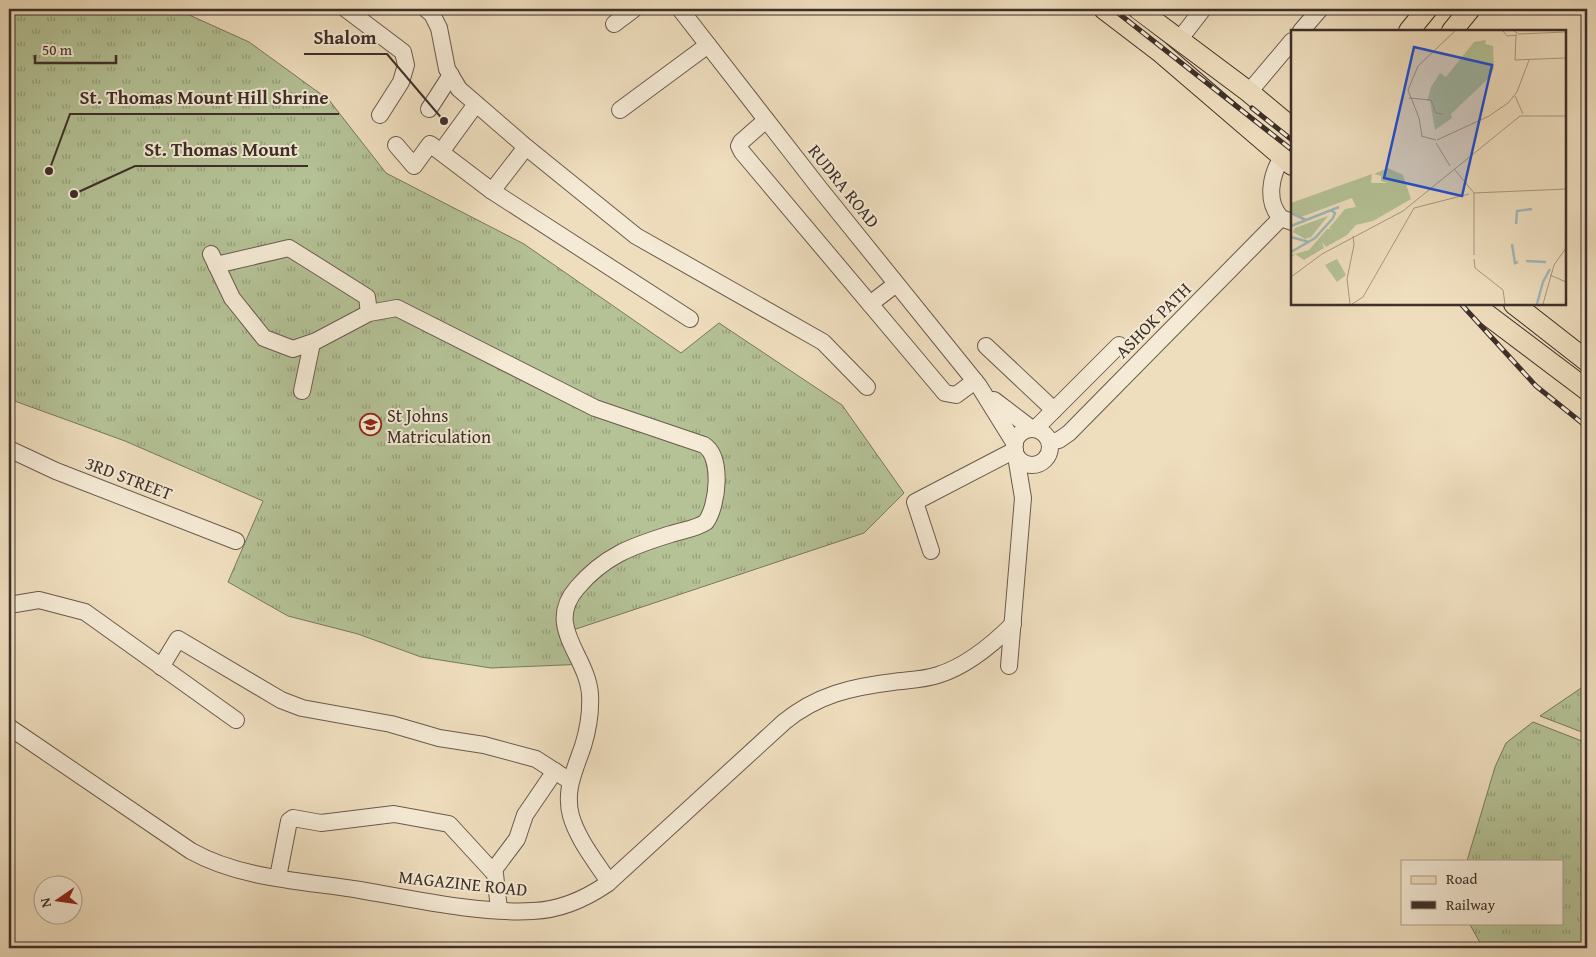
<svg xmlns="http://www.w3.org/2000/svg" width="1596" height="957" font-family="'Gentium Book Plus',serif">
<style>
.grass{fill:url(#grass-tufts);stroke:#787860}
.lines{fill:none;stroke-linecap:round;stroke-linejoin:round}
.minor-casing{stroke:#6a5b4e;stroke-width:18}
.major-casing{stroke:#3d2f29;stroke-width:22}
.minor{stroke:#f5ead5;stroke-width:16}
.major{stroke:#efdebe;stroke-width:20}
.rail-casing{stroke:#3d2f29;stroke-width:5}
.rail{stroke:#f5ead5;stroke-width:3;stroke-dasharray:9;stroke-linecap:butt}
.labels{text-anchor:middle;dominant-baseline:central;stroke-width:4;stroke-linejoin:round;paint-order:stroke}
.street-label{font-size:18px;fill:#3d2f29;stroke:#f5ead5}
.poi-label{font-size:18px;fill:#3d2f29;stroke:#f5ead5;text-anchor:start}
.inset-river{fill:none;stroke:#9eb9bc;stroke-width:2.5}
.inset-road{fill:none;stroke:#a89882;stroke-width:1}
.view{fill:#1d4ed8;fill-opacity:0.15;stroke:#1d4ed8;stroke-width:2.5}
.inset-edge{fill:none;stroke:#3d2f29;stroke-width:2.5}
.leader{fill:none;stroke:#3d2f29;stroke-width:2}
.callout-dot{fill:#3d2f29;stroke:#f5ead5;stroke-width:2}
.callout-label{font-size:19px;text-anchor:middle;font-weight:bold;fill:#3d2f29;stroke:#f5ead5;stroke-width:4;stroke-linejoin:round;paint-order:stroke}
</style>
<defs>
<pattern id="grass-tufts" width="24" height="20" patternUnits="userSpaceOnUse" patternTransform="scale(1.25)"><rect width="24" height="20" fill="#b4c296"/><path d="M3 7l-1-3M5 7V3M7 7l1-3M15 17l-1-3M17 17v-4M19 17l1-3" fill="none" stroke="#949e7a"/></pattern>
</defs>
<rect width="100%" height="100%" fill="#efdebe"/>
<filter id="stains"><feTurbulence type="fractalNoise" baseFrequency=".004" numOctaves="4"/><feColorMatrix values="0 0 0 0 .2 0 0 0 0 .09 0 0 0 0 .02 0 0 0 .5 -.17"/></filter>
<radialGradient id="worn" r=".72"><stop offset=".6" stop-color="#630" stop-opacity="0"/><stop offset="1" stop-color="#630" stop-opacity=".3"/></radialGradient>
<g class="grass">
<path d="M9,9H176L249,42L329,100L386,173L524,244L681,353L719,323L842,405L904,493L864,533L573,630L587,664L491,668L421,657L358,634L288,616L228,582L263,501L125,441L9,399Z"/>
<path d="M1587,684V734L1540,716Z"/>
<path d="M1533,722L1587,743V948H1483L1469,923H1562V861H1467L1495,767L1506,743Z"/>
</g>
<g class="lines">
<defs>
<g id="minor">
<path d="M346,9L403,52L406,65L401,82L380,115"/>
<path d="M426,9L432,14L439,28L447,69L459,89L526,147L636,236L823,342L867,387"/>
<path d="M680,9L820,189L979,386L1015,444"/>
<path d="M614,24L634,9"/>
<path d="M1301,31L1320,9"/>
<path d="M1179,40L1203,9"/>
<path d="M1249,92L1292,41"/>
<path d="M429,109L451,75"/>
<path d="M620,110L708,45"/>
<path d="M766,120L741,142L739,146L742,152L945,393L956,395L975,381"/>
<path d="M396,145L414,166L430,144L492,191L690,319"/>
<path d="M441,152L476,104"/>
<path d="M1282,157C1271,175 1265,201 1281,218L1292,222"/>
<path d="M492,191L526,147"/>
<path d="M211,254L232,298L264,338L293,349L316,341L369,313L397,308L595,408L704,445C723,457 718,505 706,522C696,529 683,530 671,534C632,546 604,556 577,588C544,626 587,655 590,694C591,711 588,730 583,746C575,770 564,790 571,816C578,840 596,862 609,882"/>
<path d="M216,265L289,248L367,297L369,313"/>
<path d="M870,304L896,284"/>
<path d="M986,346L1054,410"/>
<path d="M302,391L312,343"/>
<path d="M994,400L1032,429"/>
<circle cx="1032" cy="447" r="18"/>
<path d="M1035,429L1119,345"/>
<path d="M1050,442L1059,440L1069,433L1281,218"/>
<path d="M9,449L56,471L236,541"/>
<path d="M931,551L915,502L1015,450"/>
<path d="M9,605L39,600L85,612L236,720"/>
<path d="M1009,666L1023,498L1016,456"/>
<path d="M161,667L178,639L281,700L302,708L391,724L439,738L484,745L536,759L570,781"/>
<path d="M9,727L191,851C241,879 304,881 360,890C413,899 480,914 533,911C560,910 585,899 607,884L784,722C817,695 851,687 893,682C907,680 923,680 938,675C967,666 992,645 1013,624"/>
<path d="M493,871L517,839L525,815L555,771"/>
<path d="M278,877L289,821L293,818L321,823L394,814L449,824L495,874L499,909"/>
</g>
<g id="major">
<path d="M1104,9L1159,51L1292,165"/>
<path d="M1138,9L1249,92L1292,128"/>
<path d="M1409,31L1427,9"/>
<path d="M1452,31L1470,9"/>
<path d="M1473,304L1587,390"/>
<path d="M1514,304L1587,361"/>
</g>
</defs>
<use href="#minor" class="minor-casing"/>
<use href="#major" class="major-casing"/>
<use href="#minor" class="minor"/>
<use href="#major" class="major"/>
<defs>
<g id="rail">
<path d="M1113,9L1292,150"/>
<path d="M1252,108L1292,140"/>
<path d="M1461,304L1536,386L1587,427"/>
</g>
</defs>
<use href="#rail" class="rail-casing"/>
<use href="#rail" class="rail"/>
</g>
<defs>
<symbol id="school-ring" viewBox="-11 -11 22 22"><circle r="9.5" fill="#f5ead5" stroke="#8f2418" stroke-width="1.5"/><path d="M0-5L7-2L0 1L-7-2ZM-4 1L0 2.5L4 1V4Q0 6-4 4Z" fill="#8f2418"/></symbol>
</defs>
<g fill-rule="evenodd">
<use href="#school-ring" x="358" y="412" width="25" height="25"/>
</g>
<g class="labels">
<g class="street-label">
<text transform="translate(844 186) rotate(51)">RUDRA ROAD</text>
<text transform="translate(1153 320) rotate(-45)">ASHOK PATH</text>
<text transform="translate(129 478) rotate(21)">3RD STREET</text>
<text transform="translate(463 883) rotate(6)">MAGAZINE ROAD</text>
</g>
<g class="poi-label">
<text x="387" y="415">St Johns<tspan x="387" dy="21">Matriculation</tspan></text>
</g>
</g>
<g transform="translate(1291 30)">
<rect width="275" height="275" fill="#efdebe"/>
<path d="M195,10L194,14L202,16L203,38L200,46L160,84L161,88L144,100L139,71H136L140,57L149,43L155,47L183,12ZM97,138L112,145L120,169L82,191L65,195L56,205L35,217L31,212L33,218L13,230L4,224L0,228V225L18,220L36,199L42,198H38L54,179L65,177L61,168L10,187L0,182V173L81,144L80,153H97L90,151V146L83,144ZM37,186L20,207L14,209L2,202L4,198Z" fill="#b4c296"/>
<path d="M46,229L55,245L46,252L34,235Z" fill="#b4c296"/>
<path class="inset-river" d="M0,183L15,190M225,194L226,181L241,179M0,196L48,177M0,207L18,212M221,214L224,233L227,232M0,222L24,208L42,188L44,183L39,180M235,231L255,232M246,274L252,252L259,239"/>
<path class="inset-road" d="M212,1L216,6L226,5M223,1L228,4L275,2M225,5L224,30L275,28M224,66L232,84M118,68L140,70L145,83L152,84M130,106L145,110M131,106L128,88L117,60L127,36L164,1M146,110L198,86L217,73L226,62L238,30M145,113L159,136M164,140L183,163V225M183,163L275,159M123,178L178,164M183,229L184,238L212,260L214,274M259,245L275,252M0,247L31,224L112,181L229,86H275M59,274L56,249L63,215L62,206M61,274L72,267L123,178M252,274L263,235L275,218"/>
<path class="view" d="M123,17L201,35L171,166L93,148Z"/>
<rect width="275" height="275" class="inset-edge"/>
</g>
<path class="leader" d="M444 121L387 54H304M49 171L70 114H339M74 194L135 166H308"/>
<g class="callout-dot">
<circle cx="444" cy="121" r="5"/>
<circle cx="49" cy="171" r="5"/>
<circle cx="74" cy="194" r="5"/>
</g>
<g class="callout-label">
<text x="345" y="44">Shalom</text>
<text x="204" y="104">St. Thomas Mount Hill Shrine</text>
<text x="221" y="156">St. Thomas Mount</text>
</g>
<rect width="1596" height="957" fill="none" stroke="#efdebe" stroke-width="30"/>
<rect x="10" y="10" width="1576" height="937" fill="none" stroke="#3d2f29" stroke-width="2.5"/>
<rect x="15" y="15" width="1566" height="927" fill="none" stroke="#3d2f29"/>
<rect x="1401" y="860" width="162" height="65" fill="#f5ead5" stroke="#ab9f90"/>
<rect x="1411" y="876" width="25" height="8" fill="#efdebe" stroke="#ab9f90"/>
<text x="1446" y="884" font-size="15" fill="#3d2f29">Road</text>
<rect x="1411" y="901" width="25" height="8" fill="#3d2f29" stroke="#ab9f90"/>
<text x="1446" y="910" font-size="15" fill="#3d2f29">Railway</text>
<g transform="translate(58 900) rotate(257)"><circle r="24" fill="#f5ead5" stroke="#ab9f90"/>
<path d="M0-4L9 19L0 12L-9 19Z" fill="#8f2418"/>
<text y="-8" font-size="14" font-weight="bold" text-anchor="middle" fill="#3d2f29">N</text>
</g>
<path d="M35 55v8h81v-8" fill="none" stroke="#3d2f29" stroke-width="2.5"/>
<text x="42" y="55" font-size="15" fill="#3d2f29" stroke="#f5ead5" stroke-width="4" paint-order="stroke">50 m</text>
<rect width="100%" height="100%" filter="url(#stains)"/>
<rect width="100%" height="100%" fill="url(#worn)"/>
</svg>
